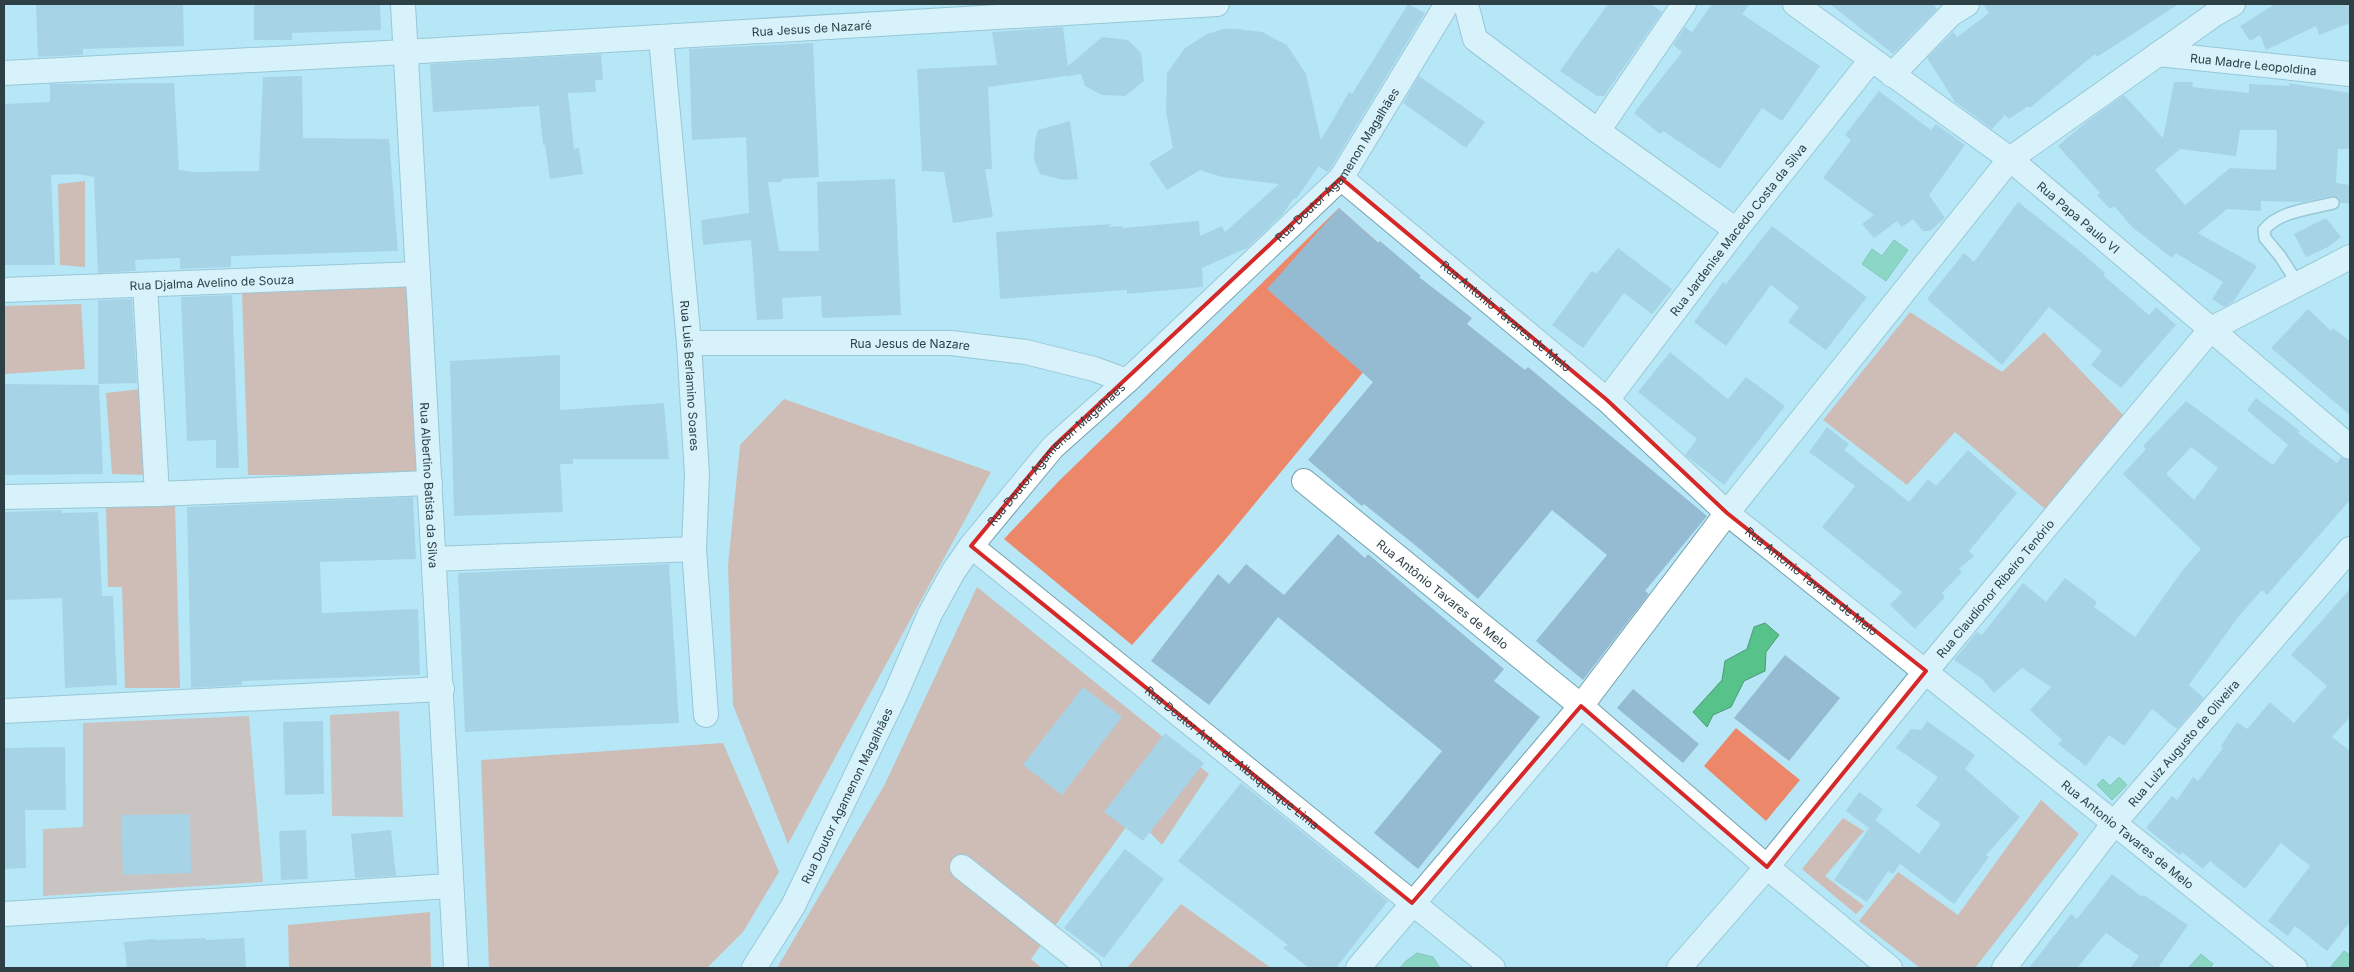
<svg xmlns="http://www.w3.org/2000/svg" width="2354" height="972" font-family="Inter,sans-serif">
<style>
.green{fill:#e19983}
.forest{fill:#ec8869}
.water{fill:#57c289;stroke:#4a9b75}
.building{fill:#95bbd3;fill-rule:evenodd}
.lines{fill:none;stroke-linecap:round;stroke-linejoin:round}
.lane-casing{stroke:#73a1af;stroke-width:14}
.street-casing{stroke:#73a1af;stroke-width:26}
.lane{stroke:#fff;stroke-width:11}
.street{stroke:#fff;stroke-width:24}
.marked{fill:none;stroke:#d62828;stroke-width:4;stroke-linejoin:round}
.labels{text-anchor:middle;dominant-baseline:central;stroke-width:4;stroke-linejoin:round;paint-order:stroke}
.street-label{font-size:12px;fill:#2c4046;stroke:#ccf3fe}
</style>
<rect width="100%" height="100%" fill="#b7e7f6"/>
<g class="green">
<path d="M399,711L403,817L332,816L330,715Z"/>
<path d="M249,716L263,882L43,896V829L83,827V723Z"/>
</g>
<g class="forest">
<path d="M85,181V267L60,265L58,184Z"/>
<path d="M1339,208L1431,290L1224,541L1132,645L1004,539L1059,481Z"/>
<path d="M409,286L418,475H248L242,293Z"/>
<path d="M81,304L85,369L4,374V306Z"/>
<path d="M1910,312L2002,372L2044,332L2124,416L2045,509L1955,432L1907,485L1823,420Z"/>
<path d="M141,389L146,475L112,474L106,393Z"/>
<path d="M784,399L991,472L788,844L733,705L728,566L740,445Z"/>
<path d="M175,505L180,688H125L122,587H108L106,507Z"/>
<path d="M977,587L1209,774L1162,845L1134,816L1031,959L1042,968H777L885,784Z"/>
<path d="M1736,728L1800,780L1766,821L1704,766Z"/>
<path d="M723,743L779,872L743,932L707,968H489L481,760Z"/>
<path d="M2041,800L2079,834L1975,968H1920L1859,921L1898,872L1958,915Z"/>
<path d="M1843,818L1864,831L1825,876L1864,906L1856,914L1802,869Z"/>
<path d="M1181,904L1271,968H1127Z"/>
<path d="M430,912L431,968H289L288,925Z"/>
</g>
<g class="water">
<path d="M1894,240L1908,250L1886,281L1862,264L1872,249L1882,256Z"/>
<path d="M1765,623L1779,635L1766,652L1765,671L1744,681L1731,707L1713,715L1707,727L1693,712L1722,680L1725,661L1747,649L1754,627Z"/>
<path d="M2119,777L2127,785L2112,800L2097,785L2103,779L2110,786Z"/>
<path d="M2344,951L2350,955L2349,968H2330Z"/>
<path d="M1417,953L1433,957L1440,968H1400L1406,961Z"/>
<path d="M2201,954L2213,964L2210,968H2188Z"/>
</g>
<g class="building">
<path d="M36,4H183L184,46L83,49V55L38,57Z"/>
<path d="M254,4H380L381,30L292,33V40H254Z"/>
<path d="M1408,4L1425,13L1330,169L1327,172L1319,166L1296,199L1294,198L1282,215L1247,248L1202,268L1203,287L1127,294V290L1000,299L996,232L1112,224L1107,227L1122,226L1123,228L1199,221L1200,236L1222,226L1225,232L1279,184L1222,177L1200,170L1167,190L1149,163L1173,148L1166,112L1167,73L1185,48L1207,34L1223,29H1238L1262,32L1287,45L1306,74L1321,140L1349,92L1352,94Z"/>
<path d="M1608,4H1651L1662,12L1604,96H1597L1560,71Z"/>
<path d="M1712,4H1750L1742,14L1820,66L1782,121L1762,108L1720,169L1663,131L1660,134L1634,113L1682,52L1673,45L1685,27L1692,32Z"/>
<path d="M1830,4H1933L1937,9L1893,54Z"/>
<path d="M1983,4H2179L2097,57L2095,54L2030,108L2028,106L2009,119L2005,115L1992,129L1955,102L1927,58L1953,32L1957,37L1989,13Z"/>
<path d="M2275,4H2350V23L2319,35L2316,26L2266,50L2260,35L2250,41L2240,26Z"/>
<path d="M1063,27L1068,66L1102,37L1128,40L1141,53L1144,81L1125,96L1102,95L1085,86L1081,74L1069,76L1070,78L1067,76L988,87L992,169H985L993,217L953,223L944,172L922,171L917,69L997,65L992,32Z"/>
<path d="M813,43L819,177L782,179L781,182H768L779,251H819L817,182L895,179L901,315L822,318L821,296L782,298L783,319L757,320L751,240L703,245L701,220L749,213L746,137L692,140L689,49Z"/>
<path d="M601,54L603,80H595L596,92L568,93L574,149L579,148L583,174L550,179L545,145H543L539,106L433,112L430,64Z"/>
<path d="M302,76L303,138L389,139L398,251L231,256V267L180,269V258L135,260L136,271L98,273L94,177L78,174L51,175L55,265H4V104L50,102V84L174,83L179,170L195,172L259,171L263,77Z"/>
<path d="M1419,76L1485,122L1466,148L1403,103Z"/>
<path d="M2174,82H2193L2192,87L2249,93V84L2289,86V83L2350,93V149H2338L2336,183L2350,185V203H2340L2338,198L2332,196L2303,202L2261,201V211L2227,209L2198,233L2257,266L2233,302L2224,307L2212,299L2223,282L2176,253L2172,258L2132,227L2114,206L2110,209L2097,195L2100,193L2058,146L2086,122L2124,95L2163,138ZM2240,130H2277L2276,170L2230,168L2185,205L2155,170L2180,149L2236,156Z"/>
<path d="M1879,91L1931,130L1936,124L1965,145L1929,195L1945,218L1930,231H1923L1913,219L1902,227L1897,221L1874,238L1862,224L1874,215L1823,178L1851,140L1845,135Z"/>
<path d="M1070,121L1078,179L1063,180L1040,174L1034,160L1035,141L1038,130Z"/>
<path d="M2018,202L2081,252L2105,273L2103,275L2149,315L2156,307L2176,325L2121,388L2091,365L2102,351L2049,307L2002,365L1927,299L1964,253L1974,262Z"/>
<path d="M1339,208L1378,243L1380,241L1421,276L1419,277L1472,318L1467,324L1525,370L1528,367L1707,516L1645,591L1649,594L1583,680L1536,641L1607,555L1552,510L1478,599L1421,550L1364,504L1362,506L1308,460L1373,382L1267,289Z"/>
<path d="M2326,218L2341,237L2328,247L2306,257L2294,234Z"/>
<path d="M1772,226L1867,297L1826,350L1788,322L1799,307L1771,285L1726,346L1694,322L1723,282L1726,284Z"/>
<path d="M1618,248L1672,289L1652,314L1624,293L1583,348L1552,325L1592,271L1596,274Z"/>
<path d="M232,295L239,468H216V440L187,441L181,297Z"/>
<path d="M132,299L137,383L98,384V300Z"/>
<path d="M2308,309L2331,331L2333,328L2350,341V415L2271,348Z"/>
<path d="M1670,352L1728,399L1746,377L1785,406L1724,485L1685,455L1697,439L1638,392Z"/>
<path d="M560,355V410L664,403L669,459H573V464H560L563,512L454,516L450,361Z"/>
<path d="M4,384L99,385L103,474L4,475Z"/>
<path d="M2256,398L2300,431L2298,433L2337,463L2341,457L2350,460V500L2267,595L2262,590L2239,616L2189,685L2204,698L2177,729L2152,709L2124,746L2109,735L2086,766L2058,744L2062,740L2030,710L2051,687L2022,668L1994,693L1981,678L1954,660L1977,632L1982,635L2023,583L2046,602L2065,578L2097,602L2094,607L2135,637L2182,571L2201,549L2123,474L2146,449L2143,446L2186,401L2273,465L2288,445L2247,410ZM2191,447L2218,468L2194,500L2166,474Z"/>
<path d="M1827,427L1849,444L1844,450L1909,502L1928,479L1936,486L1968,450L2017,493L1969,551L1974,556L1959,569L1962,572L1942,593L1945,597L1915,629L1890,605L1902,592L1822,527L1855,486L1809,452Z"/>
<path d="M413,497L416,559L320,562L321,592L322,613L418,609L420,675L242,681V685L191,688L187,507Z"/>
<path d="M62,510V513L98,512L102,596H113L117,685L65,688L62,598L4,600V512Z"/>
<path d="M1338,534L1365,558L1368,554L1504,669L1494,681L1540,717L1418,869L1374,833L1442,751L1278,617L1209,705L1151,661L1218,574L1229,584L1246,564L1284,595Z"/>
<path d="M669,564L679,723L465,732L458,573Z"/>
<path d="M2350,589V717L2332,737L2350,751V922L2327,951L2295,926L2288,936L2268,921L2310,866L2281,843L2245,889L2210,861L2203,869L2182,852L2180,855L2146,828L2172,796L2177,800L2193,777L2198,781L2223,748L2221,746L2237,722L2247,729L2270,702L2294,723L2327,686L2291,655Z"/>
<path d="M1785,655L1840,698L1789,761L1734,718Z"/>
<path d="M1083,687L1122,717L1062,795L1023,765Z"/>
<path d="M1633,689L1699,744L1683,763L1617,708Z"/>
<path d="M323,721L324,794L285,795L283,722Z"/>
<path d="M1927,721L1975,755L1965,769L2020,817L1986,855L1989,857L1954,904L1900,864L1893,874L1888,871L1867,902L1834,880L1869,828L1846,811L1859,792L1883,809L1875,820L1919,854L1941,824L1916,806L1938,777L1896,748L1911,729L1921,730Z"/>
<path d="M1165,733L1204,763L1143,841L1104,812Z"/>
<path d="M65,747L66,810H25L26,868L4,869V748Z"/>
<path d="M1241,783L1388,901L1336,968H1309L1283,948L1288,945L1178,861Z"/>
<path d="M190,814L191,873L123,875L121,815Z"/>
<path d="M306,830L308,879L281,880L279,831Z"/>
<path d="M391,830L396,876L355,878L351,834Z"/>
<path d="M1125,849L1164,879L1104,958L1064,928Z"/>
<path d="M2112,874L2142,897L2144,895L2188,925L2158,968H2130L2139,956L2106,933L2077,968H2029L2071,914L2077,919Z"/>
<path d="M206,938V940L244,938L246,968H127L124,942L154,939L155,940Z"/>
</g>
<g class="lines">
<defs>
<path id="lane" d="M2298,284L2280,256L2265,238L2264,230C2279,211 2310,209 2333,203"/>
<g id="street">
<path id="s1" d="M403,4L456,968"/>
<path d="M1466,4L1475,39L1598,131L1736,230"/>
<path id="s2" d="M1795,4L2010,159L2350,447"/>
<path id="s3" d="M661,38L689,343L697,475L694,549L706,715"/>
<path id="s4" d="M2158,54L2350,74"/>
<path id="s5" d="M4,73L405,52L1217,4"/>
<path d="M1892,75L1951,14L1967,4"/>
<path d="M1598,131L1684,4"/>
<path id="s6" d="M1341,178L1607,400L1727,513L2295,968"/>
<path d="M145,285L157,494"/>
<path id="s7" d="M4,290L418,274"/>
<path id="s8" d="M689,343H951L1026,352L1094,369L1127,381"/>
<path id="s9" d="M1607,400L1736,230L1871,60"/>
<path id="s10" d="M1304,481L1581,706L1767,867L1890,968"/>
<path d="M4,497L157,494L430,483"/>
<path id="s11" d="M971,546L1493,968"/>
<path d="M434,559L694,549"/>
<path d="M4,711L442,689"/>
<path d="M962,867L1089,968"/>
<path d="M4,914L450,886"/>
<path id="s12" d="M754,968L793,906L895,695L930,614L953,572L971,546L1053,447L1127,381L1341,178L1447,4"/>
<path d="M1358,968L1581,706L1727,513L2010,159L2215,14L2233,4"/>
<path id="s13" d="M1679,968L1767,867L1926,671L2211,329L2350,257"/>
<path id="s14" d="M2004,968L2115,822L2350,549"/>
</g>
</defs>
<use href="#lane" class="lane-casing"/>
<use href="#street" class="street-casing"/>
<use href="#lane" class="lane"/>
<use href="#street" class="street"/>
</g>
<path d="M0 0H2354V972H0ZM1341,178L1607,400L1727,513L1926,671L1767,867L1581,706L1412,903L971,546L1053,447Z" fill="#b7e7f6" fill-opacity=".55" fill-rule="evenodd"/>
<path class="marked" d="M1341,178L1607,400L1727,513L1926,671L1767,867L1581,706L1412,903L971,546L1053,447Z"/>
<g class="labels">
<g class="street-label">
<text stroke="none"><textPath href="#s5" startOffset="809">Rua Jesus de Nazaré</textPath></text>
<text stroke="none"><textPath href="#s4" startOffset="96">Rua Madre Leopoldina</textPath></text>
<text stroke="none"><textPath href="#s12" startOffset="1006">Rua Doutor Agamenon Magalhães</textPath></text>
<text stroke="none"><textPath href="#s2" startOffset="355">Rua Papa Paulo VI</textPath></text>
<text stroke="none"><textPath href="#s9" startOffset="215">Rua Jardenise Macedo Costa da Silva</textPath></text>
<text stroke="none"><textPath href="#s7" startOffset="208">Rua Djalma Avelino de Souza</textPath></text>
<text stroke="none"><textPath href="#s6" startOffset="215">Rua Antonio Tavares de Melo</textPath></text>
<text stroke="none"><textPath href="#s8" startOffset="221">Rua Jesus de Nazare</textPath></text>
<text stroke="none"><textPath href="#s3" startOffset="339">Rua Luis Berlamino Soares</textPath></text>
<text stroke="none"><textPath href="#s12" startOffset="601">Rua Doutor Agamenon Magalhães</textPath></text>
<text stroke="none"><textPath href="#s1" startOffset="482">Rua Albertino Batista da Silva</textPath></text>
<text stroke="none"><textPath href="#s6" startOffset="620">Rua Antonio Tavares de Melo</textPath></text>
<text stroke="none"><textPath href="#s13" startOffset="494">Rua Claudionor Ribeiro Tenório</textPath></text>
<text stroke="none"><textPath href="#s10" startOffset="179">Rua Antônio Tavares de Melo</textPath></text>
<text stroke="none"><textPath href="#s14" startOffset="288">Rua Luiz Augusto de Oliveira</textPath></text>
<text stroke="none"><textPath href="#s11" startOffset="336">Rua Doutor Artur de Albuquerque Lima</textPath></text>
<text stroke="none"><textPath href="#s12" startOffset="196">Rua Doutor Agamenon Magalhães</textPath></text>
<text stroke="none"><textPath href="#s6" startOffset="1025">Rua Antonio Tavares de Melo</textPath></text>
</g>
</g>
<rect width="2354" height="972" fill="none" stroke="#2c4046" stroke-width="10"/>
</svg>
